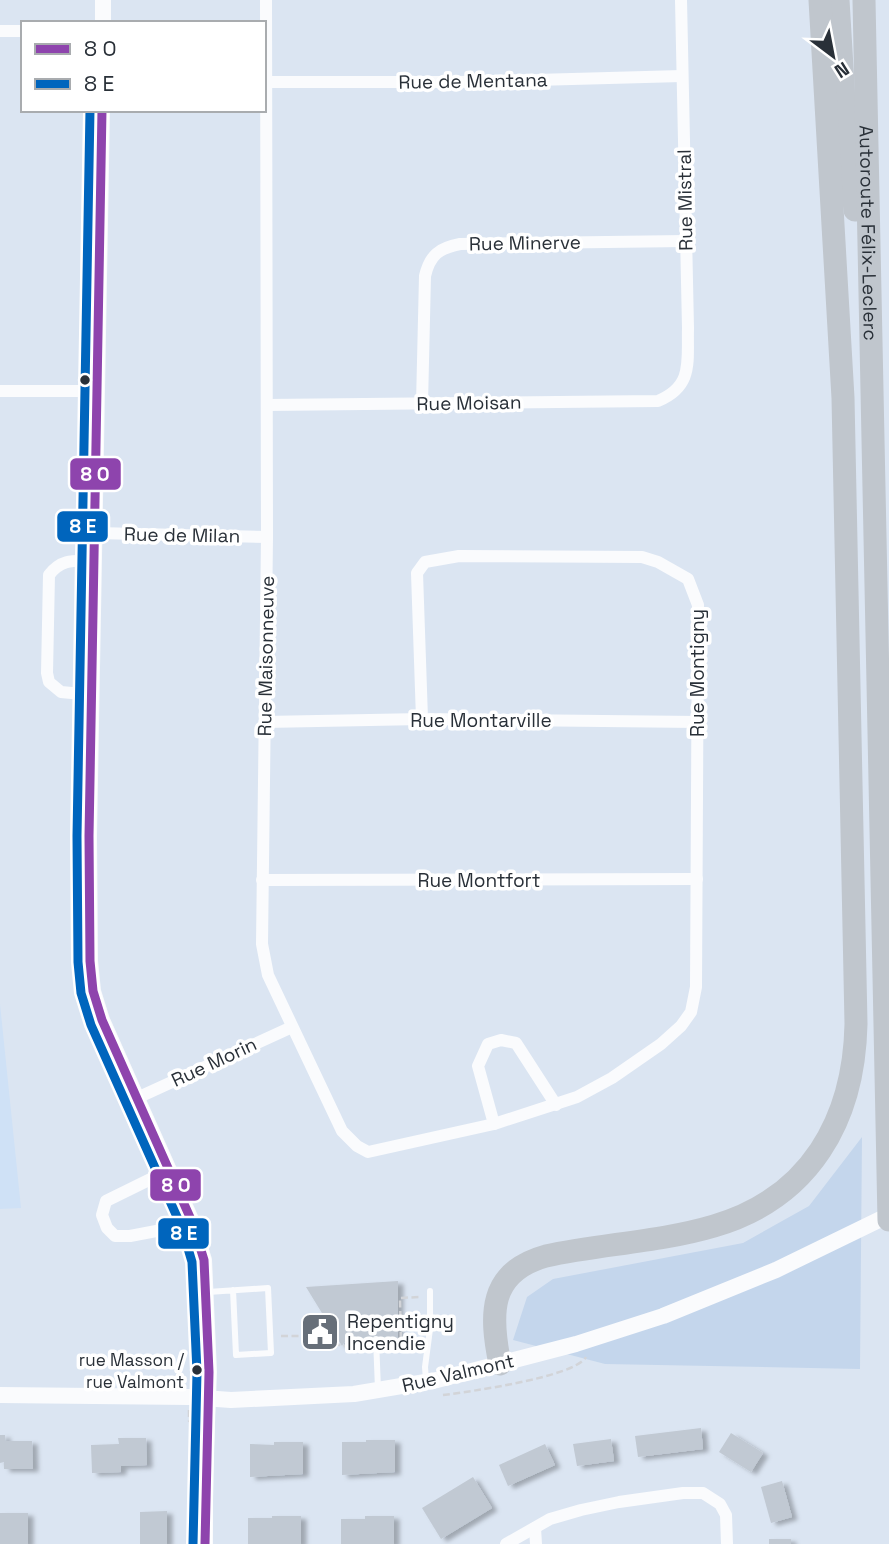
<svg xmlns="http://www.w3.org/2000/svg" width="889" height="1544" font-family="'Space Grotesk',sans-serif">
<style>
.built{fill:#cfe1f6}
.green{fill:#c4d6ec}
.building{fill:#c1c9d3;filter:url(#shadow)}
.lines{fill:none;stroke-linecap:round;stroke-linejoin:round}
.path{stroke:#d2d4d8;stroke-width:2.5;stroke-dasharray:7 3.5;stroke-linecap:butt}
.service{stroke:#fafbfd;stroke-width:6}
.minor{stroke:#fafbfd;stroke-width:12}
.tertiary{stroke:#fafbfd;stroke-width:16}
.motorway{stroke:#c0c6cd;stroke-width:23}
.bus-1-casing{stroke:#fff;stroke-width:14}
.bus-2-casing{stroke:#fff;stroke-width:14}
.bus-1{stroke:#8e44ad;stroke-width:9}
.bus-2{stroke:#0065bd;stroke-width:9}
.bus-dot{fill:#293038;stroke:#fff;stroke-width:2.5}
.labels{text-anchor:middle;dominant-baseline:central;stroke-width:7;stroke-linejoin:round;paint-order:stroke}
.bus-label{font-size:17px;fill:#293038;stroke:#fff;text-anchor:end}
.street-label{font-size:19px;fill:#293038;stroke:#fff}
.poi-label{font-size:19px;fill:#293038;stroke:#fff;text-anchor:start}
.line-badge{stroke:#fff;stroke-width:2.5}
.badge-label{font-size:19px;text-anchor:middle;font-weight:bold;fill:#fff}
</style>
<defs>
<filter id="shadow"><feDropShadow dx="5.5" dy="3" stdDeviation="2" flood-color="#0004"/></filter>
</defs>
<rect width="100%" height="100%" fill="#dbe5f2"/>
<path class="built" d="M0,1004L21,1208L0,1209Z"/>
<path class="green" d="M862,1137L860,1369L605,1364L513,1340L527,1297L553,1279L743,1243L809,1206Z"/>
<g class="building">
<path d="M398,1281V1338L354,1340V1337L347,1338L342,1346L334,1333L316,1341L312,1328L325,1324L322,1320L325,1318L306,1287Z"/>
<path d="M701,1428L703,1449L638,1457L635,1436Z"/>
<path d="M731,1433L763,1453L751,1472L719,1452Z"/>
<path d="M0,1435H5V1441H32L33,1469H4V1462L0,1463Z"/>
<path d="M118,1438H146L147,1465L121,1466V1472L92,1473L91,1445L119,1444Z"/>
<path d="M611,1439L614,1461L577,1466L573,1444Z"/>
<path d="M366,1440H395V1472L342,1475V1442H366Z"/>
<path d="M274,1442H303V1474L250,1477V1444L274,1445Z"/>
<path d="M545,1444L555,1465L508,1486L499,1465Z"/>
<path d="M473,1477L492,1508L441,1539L422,1508Z"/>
<path d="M782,1481L792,1517L771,1523L761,1487Z"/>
<path d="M167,1511V1544H140V1512Z"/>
<rect x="0" y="1513" width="28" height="31"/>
<path d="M272,1516H301V1544H248V1518H272Z"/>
<path d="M365,1516H394V1544H341V1519H365Z"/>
<rect x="769" y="1539" width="22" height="5"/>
</g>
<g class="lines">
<g class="path">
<path d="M281,1336H315"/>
<path d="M324,1339L342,1346L368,1345"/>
<path d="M385,1345L401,1344L400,1298L421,1297"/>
<path d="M443,1395C468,1392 575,1377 586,1357"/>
<path d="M189,1410V1421L193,1420"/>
</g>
<g class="service">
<path d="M208,1292L268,1288L271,1353L236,1355L233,1290"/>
<path d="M376,1339L378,1389"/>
<path d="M426,1380L425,1367L430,1329V1291"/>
</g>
<g class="minor">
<path d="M266,0L267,537L262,944L268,975L342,1131L357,1146L368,1152L494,1124L577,1097L612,1078L661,1044L681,1026L691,1012L696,987L698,605L688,579L658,562L642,557L459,556L425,562L417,573L422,719"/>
<path d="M0,31H23"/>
<path d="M265,82H460L682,76"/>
<path d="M0,391H98"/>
<path d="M422,404L425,276C430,255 439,248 460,244L686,241"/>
<path d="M267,405L658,401C694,386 687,361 688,328L681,0"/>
<path d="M96,533L267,537"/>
<path d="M93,695L61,692L49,682L47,673L49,575C62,558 75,561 94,561"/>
<path d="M265,722L422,719L698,722"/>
<path d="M262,880L697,879"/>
<path d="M137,1098L292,1027"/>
<path d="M494,1124L478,1066L488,1044L501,1040L516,1043L556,1105"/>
<path d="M167,1171L106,1201L102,1215L107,1228L115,1236H130L193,1224"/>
<path d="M535,1528L536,1544"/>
<path d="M506,1544L550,1519L581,1510L619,1502L683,1493H703L720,1504L726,1515L727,1544"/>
</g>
<g class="tertiary">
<path d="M103,0V23"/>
<path d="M102,110L89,836L90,961L93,991L102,1020L193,1224L204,1260L209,1372L205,1474V1544"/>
<path d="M0,1395L189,1397L231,1400L354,1394L437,1380L576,1344L663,1316L776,1270L889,1215"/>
</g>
<g class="motorway">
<path d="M838,0L845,118L855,210"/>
<path id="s1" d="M864,0L889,1220"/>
<path d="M500,1364C490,1315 488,1272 546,1256C601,1244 660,1242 714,1226C810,1198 854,1120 856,1024L843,398L820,0"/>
</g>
<defs>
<path id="bus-1" d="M102,110L89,836L90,961L93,991L102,1020L193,1224L204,1260L209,1372L205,1544"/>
<path id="bus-2" d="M90,110L77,836L78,962L81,993L91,1025L182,1228L192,1262L197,1372L193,1544"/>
</defs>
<use href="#bus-1" class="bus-1-casing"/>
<use href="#bus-2" class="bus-2-casing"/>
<use href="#bus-1" class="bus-1"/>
<use href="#bus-2" class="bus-2"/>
</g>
<defs>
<symbol id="civic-square" viewBox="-11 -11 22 22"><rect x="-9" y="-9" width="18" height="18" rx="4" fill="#676f79" stroke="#fff"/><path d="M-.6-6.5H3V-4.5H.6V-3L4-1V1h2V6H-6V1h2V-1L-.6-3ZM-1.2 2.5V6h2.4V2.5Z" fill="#fff"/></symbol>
</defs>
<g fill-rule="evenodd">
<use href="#civic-square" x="298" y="1310" width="44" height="44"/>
</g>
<g class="bus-dot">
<circle cx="85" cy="380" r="6"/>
<circle cx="197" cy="1370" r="6"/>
</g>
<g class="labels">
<g class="bus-label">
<text x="184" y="1360">rue Masson /<tspan x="184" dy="22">rue Valmont</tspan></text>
</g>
<g class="street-label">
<text transform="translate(473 81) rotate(-1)">Rue de Mentana</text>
<text transform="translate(685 200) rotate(-91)">Rue Mistral</text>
<text stroke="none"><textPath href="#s1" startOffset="233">Autoroute Félix-Leclerc</textPath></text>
<text transform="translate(525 243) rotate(-1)">Rue Minerve</text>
<text transform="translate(469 403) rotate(-1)">Rue Moisan</text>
<text transform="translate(182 535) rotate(1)">Rue de Milan</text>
<text transform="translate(266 656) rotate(-89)">Rue Maisonneuve</text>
<text transform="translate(697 673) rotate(-90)">Rue Montigny</text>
<text x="481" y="720">Rue Montarville</text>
<text x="479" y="880">Rue Montfort</text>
<text transform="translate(214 1062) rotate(-25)">Rue Morin</text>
<text transform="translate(458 1373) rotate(-13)">Rue Valmont</text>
</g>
<g class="poi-label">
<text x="347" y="1321">Repentigny<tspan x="347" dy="22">Incendie</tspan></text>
</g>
</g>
<g class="line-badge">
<rect x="69" y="457" width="53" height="34" rx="7" fill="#8e44ad"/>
<rect x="56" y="510" width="53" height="33" rx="7" fill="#0065bd"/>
<rect x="149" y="1168" width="53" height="34" rx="7" fill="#8e44ad"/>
<rect x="157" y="1217" width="53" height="33" rx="7" fill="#0065bd"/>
</g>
<g class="badge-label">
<text x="95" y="481">8 O</text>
<text x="83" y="533">8 E</text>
<text x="176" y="1192">8 O</text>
<text x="184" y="1240">8 E</text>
</g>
<rect x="21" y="21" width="245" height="91" fill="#ffffff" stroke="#a9acaf" stroke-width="2"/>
<rect x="35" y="44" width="35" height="10" fill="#8e44ad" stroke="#a9acaf" stroke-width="2"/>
<text x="84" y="56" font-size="21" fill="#293038">8 O</text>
<rect x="35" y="79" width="35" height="10" fill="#0065bd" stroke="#a9acaf" stroke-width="2"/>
<text x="84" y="91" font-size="21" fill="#293038">8 E</text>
<g transform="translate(833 56) rotate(148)" stroke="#ffffff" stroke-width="5" paint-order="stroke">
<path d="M0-5L12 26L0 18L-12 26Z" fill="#293038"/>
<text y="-10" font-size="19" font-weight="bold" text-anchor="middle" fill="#293038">N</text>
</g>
</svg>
